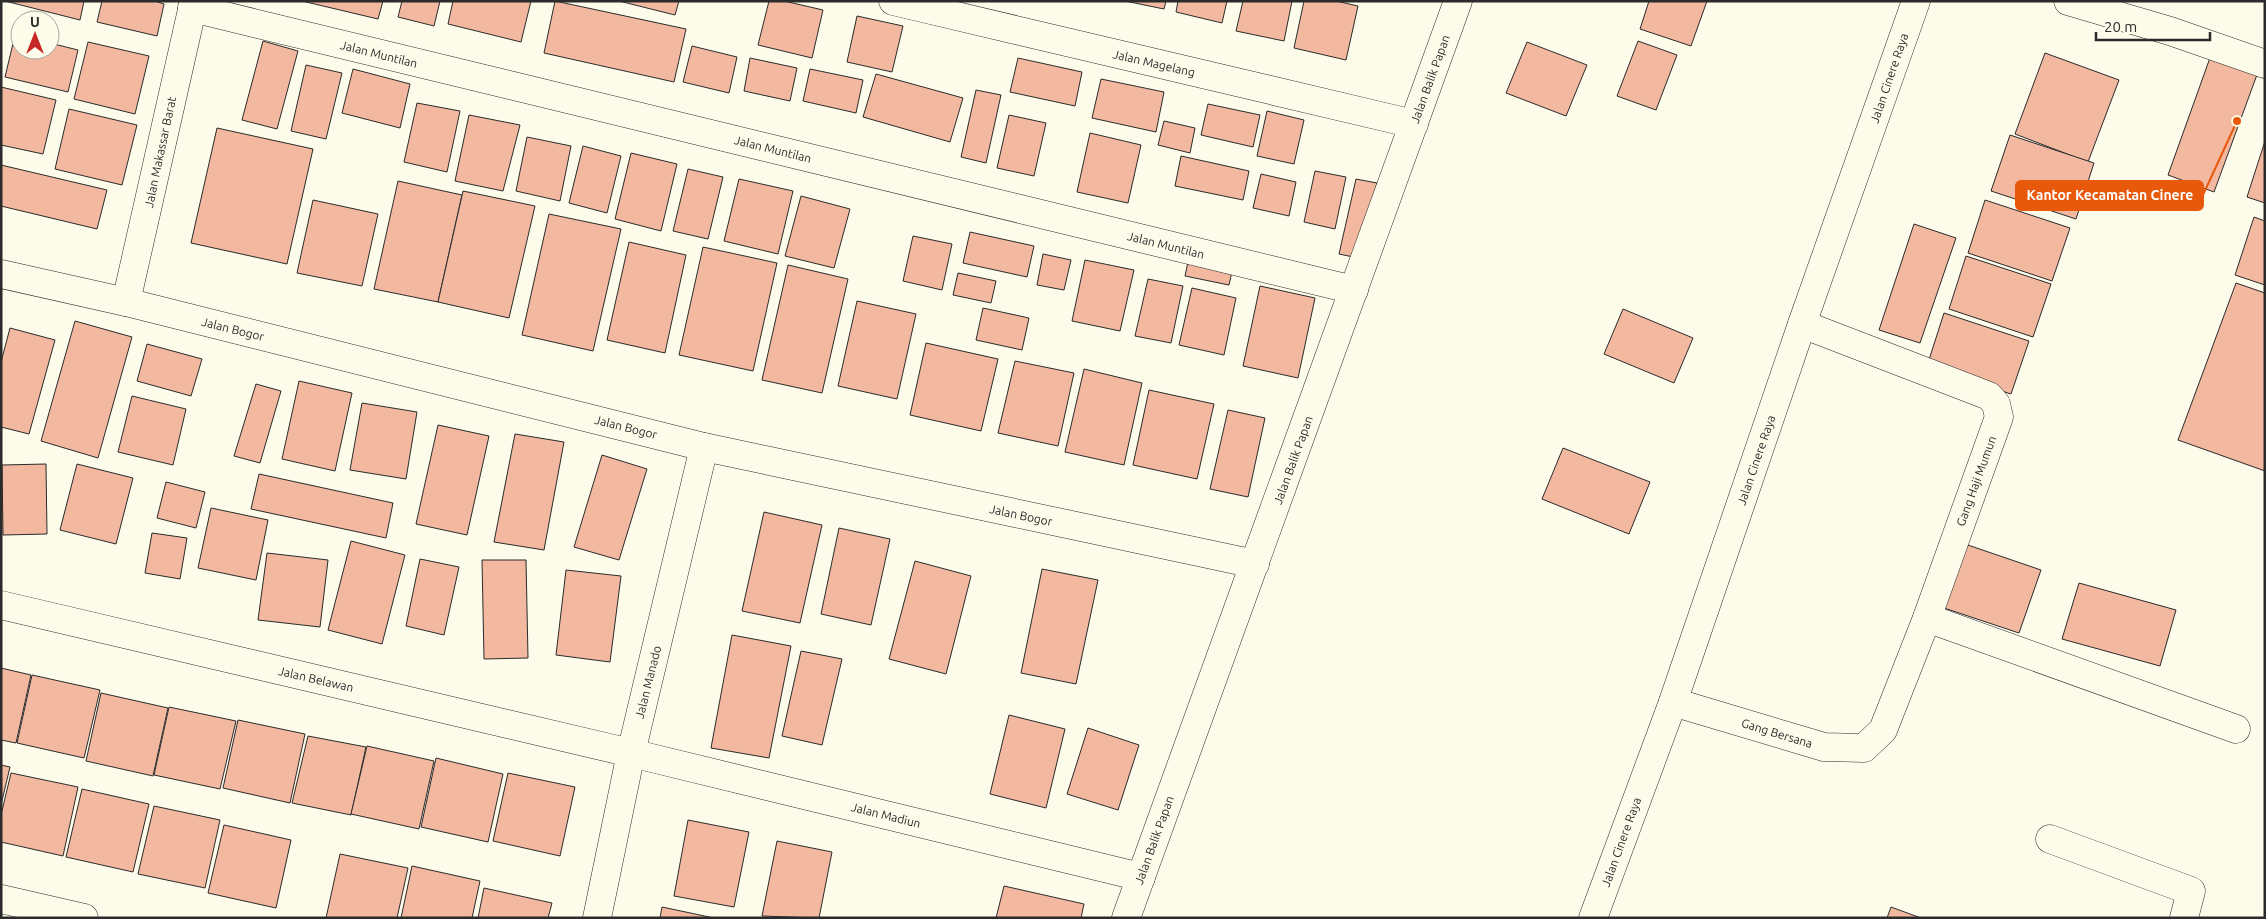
<svg xmlns="http://www.w3.org/2000/svg" width="2266" height="919" font-family="Ubuntu,sans-serif">
<style>
.building{fill:#f2b8a0;stroke:#2b2b2b}
.lines{fill:none;stroke-linecap:round;stroke-linejoin:round}
.minor-casing{stroke:#2b2b2b;stroke-width:29}
.major-casing{stroke:#2b2b2b;stroke-width:29}
.minor{stroke:#fdfbea;stroke-width:28}
.major{stroke:#fdfbea;stroke-width:28}
.labels{text-anchor:middle;dominant-baseline:central;stroke-width:4;stroke-linejoin:round;paint-order:stroke}
.street-label{font-size:12px;fill:#2b2b2b;stroke:#fdfbea}
.leader{fill:none;stroke:#e8590c;stroke-width:2}
.callout-dot{fill:#e8590c;stroke:#fdfbea;stroke-width:2}
.callout{fill:#e8590c;stroke:#e8590c;stroke-width:2}
.callout-label{font-size:14px;text-anchor:middle;font-weight:bold;fill:#fff}
</style>
<rect width="100%" height="100%" fill="#fdfbea"/>
<g class="building">
<path d="M5,1H84L80,20Z"/>
<path d="M102,1H155L164,4L157,36L97,22Z"/>
<path d="M302,1H383L378,19Z"/>
<path d="M402,1H440L434,26L398,17Z"/>
<path d="M453,1H531L521,42L448,24Z"/>
<path d="M555,1L686,29L674,82L544,53Z"/>
<path d="M619,1H679L675,15Z"/>
<path d="M769,1H784L823,10L812,58L758,45Z"/>
<path d="M1125,1H1166L1164,9Z"/>
<path d="M1178,1H1227L1222,23L1176,12Z"/>
<path d="M1243,1H1292L1284,41L1236,31Z"/>
<path d="M1304,1H1336L1358,6L1346,60L1294,48Z"/>
<path d="M1649,1H1707L1691,46L1640,29Z"/>
<path d="M857,16L903,26L892,72L847,62Z"/>
<path d="M15,35L20,36V50H50V43L78,50L68,92L5,77Z"/>
<path d="M263,41L298,51L277,129L242,120Z"/>
<path d="M1638,41L1677,55L1656,110L1617,96Z"/>
<path d="M88,42L149,56L135,114L74,99Z"/>
<path d="M1527,42L1587,65L1566,116L1506,93Z"/>
<path d="M692,46L737,57L729,93L683,82Z"/>
<path d="M2045,53L2119,80L2088,162L2015,134Z"/>
<path d="M2211,55L2258,72L2214,192L2168,175Z"/>
<path d="M750,58L797,68L790,101L744,91Z"/>
<path d="M1018,58L1082,72L1075,106L1010,92Z"/>
<path d="M306,65L342,73L326,139L291,131Z"/>
<path d="M353,69L410,84L400,128L342,113Z"/>
<path d="M810,69L863,80L856,113L803,101Z"/>
<path d="M876,74L963,98L950,142L863,117Z"/>
<path d="M1101,79L1164,92L1156,132L1092,118Z"/>
<path d="M1,87L56,100L43,154L1,145Z"/>
<path d="M976,90L1001,95L986,163L961,157Z"/>
<path d="M417,103L460,111L447,172L404,162Z"/>
<path d="M1208,104L1260,115L1253,147L1201,135Z"/>
<path d="M69,109L137,125L122,185L55,169Z"/>
<path d="M1267,111L1304,120L1294,164L1257,156Z"/>
<path d="M469,115L520,125L503,191L455,181Z"/>
<path d="M1009,115L1046,123L1034,176L997,168Z"/>
<path d="M1164,121L1195,128L1190,153L1158,145Z"/>
<path d="M217,128L313,149L287,264L191,243Z"/>
<path d="M1090,133L1141,145L1128,203L1077,192Z"/>
<path d="M2010,135L2094,163L2076,219L1991,191Z"/>
<path d="M527,137L571,146L560,201L516,191Z"/>
<path d="M2265,141V203L2247,197Z"/>
<path d="M583,146L621,156L607,213L569,203Z"/>
<path d="M631,153L677,164L661,231L615,219Z"/>
<path d="M1181,156L1249,171L1243,200L1175,186Z"/>
<path d="M1,165L107,190L97,229L1,206Z"/>
<path d="M688,169L723,177L708,239L673,231Z"/>
<path d="M1315,171L1346,177L1335,229L1304,222Z"/>
<path d="M1261,174L1296,182L1289,216L1253,208Z"/>
<path d="M739,179L793,191L778,254L724,241Z"/>
<path d="M1356,179L1377,183L1358,258L1339,254Z"/>
<path d="M398,181L462,195L438,302L374,289Z"/>
<path d="M463,191L535,206L509,318L438,302Z"/>
<path d="M801,196L850,209L834,268L785,256Z"/>
<path d="M313,200L378,214L362,286L297,273Z"/>
<path d="M1985,200L2070,228L2052,281L1968,253Z"/>
<path d="M549,214L621,229L593,351L522,335Z"/>
<path d="M2254,217L2265,221V285L2235,275Z"/>
<path d="M1914,224L1956,238L1920,343L1879,330Z"/>
<path d="M970,232L1034,246L1027,277L963,263Z"/>
<path d="M913,236L952,244L942,290L903,281Z"/>
<path d="M629,242L686,255L665,353L607,340Z"/>
<path d="M703,247L777,263L753,371L679,355Z"/>
<path d="M1043,254L1071,260L1064,290L1037,285Z"/>
<path d="M1966,256L2051,284L2033,337L1949,309Z"/>
<path d="M1189,257L1233,267L1229,285L1185,276Z"/>
<path d="M1085,260L1134,270L1120,331L1072,321Z"/>
<path d="M788,265L848,279L822,393L762,380Z"/>
<path d="M958,273L996,281L991,303L953,295Z"/>
<path d="M1148,279L1183,286L1171,343L1135,336Z"/>
<path d="M2236,283L2265,293V471L2178,440Z"/>
<path d="M1260,286L1315,298L1298,378L1243,366Z"/>
<path d="M1192,288L1236,298L1224,355L1179,345Z"/>
<path d="M857,301L916,314L897,399L838,386Z"/>
<path d="M983,308L1029,318L1022,350L976,340Z"/>
<path d="M1623,309L1693,338L1674,383L1604,354Z"/>
<path d="M1944,313L2029,341L2011,394L1927,366Z"/>
<path d="M75,321L132,337L98,458L41,441Z"/>
<path d="M10,328L55,340L29,434L1,427V362Z"/>
<path d="M926,343L998,359L981,431L910,415Z"/>
<path d="M147,344L202,359L191,396L137,381Z"/>
<path d="M1015,361L1074,373L1058,446L998,433Z"/>
<path d="M1084,369L1142,383L1124,465L1065,452Z"/>
<path d="M299,381L352,393L335,471L282,459Z"/>
<path d="M256,384L281,391L260,463L234,456Z"/>
<path d="M1149,390L1214,404L1197,479L1133,465Z"/>
<path d="M132,396L186,409L173,465L118,452Z"/>
<path d="M362,403L417,412L406,479L350,470Z"/>
<path d="M1228,410L1265,418L1248,497L1210,489Z"/>
<path d="M438,425L489,436L467,535L416,524Z"/>
<path d="M515,434L564,442L544,550L494,542Z"/>
<path d="M1563,448L1650,482L1629,534L1542,499Z"/>
<path d="M602,455L647,469L619,560L574,547Z"/>
<path d="M46,464L47,534L3,535L2,465Z"/>
<path d="M77,464L133,478L116,544L60,530Z"/>
<path d="M259,474L393,503L386,538L251,509Z"/>
<path d="M166,482L205,492L196,528L157,518Z"/>
<path d="M211,508L268,520L256,580L198,568Z"/>
<path d="M764,512L822,525L800,623L742,611Z"/>
<path d="M839,528L890,539L871,625L821,614Z"/>
<path d="M152,533L187,538L180,579L145,573Z"/>
<path d="M351,541L405,555L382,644L328,630Z"/>
<path d="M1962,543L2041,570L2019,633L1941,607Z"/>
<path d="M267,553L328,560L320,627L258,620Z"/>
<path d="M420,559L459,567L444,635L406,626Z"/>
<path d="M482,560H526L528,658L484,659Z"/>
<path d="M915,561L971,576L946,674L889,659Z"/>
<path d="M1042,569L1098,580L1076,684L1021,673Z"/>
<path d="M566,570L621,576L610,662L556,655Z"/>
<path d="M2079,583L2176,610L2160,666L2062,639Z"/>
<path d="M732,635L791,646L769,758L711,748Z"/>
<path d="M801,651L842,659L822,745L782,736Z"/>
<path d="M1,668L31,675L16,743L1,740Z"/>
<path d="M32,675L100,690L84,758L17,743Z"/>
<path d="M101,693L168,708L153,776L86,761Z"/>
<path d="M169,707L236,721L220,789L154,775Z"/>
<path d="M1009,715L1065,729L1046,808L990,794Z"/>
<path d="M238,720L305,734L290,803L223,788Z"/>
<path d="M1088,728L1139,745L1118,810L1067,794Z"/>
<path d="M308,736L366,747L351,815L292,803Z"/>
<path d="M367,746L434,761L419,829L351,814Z"/>
<path d="M436,758L503,774L488,842L421,827Z"/>
<path d="M1,765L10,767L1,805Z"/>
<path d="M11,773L78,787L63,856L1,842V815Z"/>
<path d="M508,773L575,787L560,856L493,841Z"/>
<path d="M82,789L149,804L133,872L66,857Z"/>
<path d="M154,806L220,820L205,888L138,874Z"/>
<path d="M688,820L749,832L734,907L674,896Z"/>
<path d="M224,825L291,840L276,908L208,893Z"/>
<path d="M777,841L832,852L819,918L762,916Z"/>
<path d="M340,854L408,868L397,918H326Z"/>
<path d="M412,866L480,881L472,918H401Z"/>
<path d="M1004,886L1084,904L1081,918H996Z"/>
<path d="M484,888L552,903L548,918H478Z"/>
<path d="M662,907L714,918H660Z"/>
<path d="M1891,907L1921,918H1887Z"/>
</g>
<g class="lines">
<defs>
<g id="minor">
<path d="M893,1L1414,124"/>
<path d="M2068,1L2170,31L2265,64"/>
<path d="M192,8L1354,290"/>
<path d="M1,274L126,302L704,447L1255,564"/>
<path d="M126,302L194,1"/>
<path d="M1,605L631,753L1141,877"/>
<path d="M1927,618L2236,729"/>
<path d="M1673,702L1824,747L1864,748L1883,730L1927,618L1999,417L1996,404L1989,396L1802,324"/>
<path d="M2050,839L2191,891L2184,918"/>
<path d="M1,899L84,918"/>
<path d="M597,918L631,753L704,447"/>
<path d="M1126,918L1458,1"/>
</g>
<path id="major" d="M1593,918L1673,702L1802,324L1916,1"/>
</defs>
<use href="#minor" class="minor-casing"/>
<use href="#major" class="major-casing"/>
<use href="#minor" class="minor"/>
<use href="#major" class="major"/>
</g>
<g class="labels">
<g class="street-label">
<text transform="translate(379 54) rotate(14)">Jalan Muntilan</text>
<text transform="translate(1154 63) rotate(13)">Jalan Magelang</text>
<text transform="translate(1889 78) rotate(-71)">Jalan Cinere Raya</text>
<text transform="translate(1430 79) rotate(-70)">Jalan Balik Papan</text>
<text transform="translate(773 149) rotate(14)">Jalan Muntilan</text>
<text transform="translate(160 152) rotate(-78)">Jalan Makassar Barat</text>
<text transform="translate(1166 245) rotate(14)">Jalan Muntilan</text>
<text transform="translate(233 329) rotate(14)">Jalan Bogor</text>
<text transform="translate(626 427) rotate(14)">Jalan Bogor</text>
<text transform="translate(1293 460) rotate(-70)">Jalan Balik Papan</text>
<text transform="translate(1756 460) rotate(-71)">Jalan Cinere Raya</text>
<text transform="translate(1976 481) rotate(-70)">Gang Haji Mumun</text>
<text transform="translate(1021 515) rotate(12)">Jalan Bogor</text>
<text transform="translate(316 679) rotate(13)">Jalan Belawan</text>
<text transform="translate(648 682) rotate(-76)">Jalan Manado</text>
<text transform="translate(1777 733) rotate(17)">Gang Bersana</text>
<text transform="translate(886 815) rotate(14)">Jalan Madiun</text>
<text transform="translate(1154 840) rotate(-70)">Jalan Balik Papan</text>
<text transform="translate(1621 842) rotate(-70)">Jalan Cinere Raya</text>
</g>
</g>
<path class="leader" d="M2237 121L2203 195"/>
<circle class="callout-dot" cx="2237" cy="121" r="5"/>
<rect class="callout" x="2016" y="181" width="187" height="29" rx="5"/>
<g class="callout-label">
<text x="2110" y="200">Kantor Kecamatan Cinere</text>
</g>
<rect width="2266" height="919" fill="none" stroke="#2b2b2b" stroke-width="5"/>
<g transform="translate(35 35)"><circle r="24" fill="#fdfbea" stroke="#a9a89e"/>
<path d="M0-4L9 19L0 12L-9 19Z" fill="#c62828"/>
<text y="-8" font-size="14" font-weight="bold" text-anchor="middle" fill="#2b2b2b">U</text>
</g>
<path d="M2096 32v8h114v-8" fill="none" stroke="#2b2b2b" stroke-width="2.5"/>
<text x="2104" y="32" font-size="15" fill="#2b2b2b" stroke="#fdfbea" stroke-width="4" paint-order="stroke">20 m</text>
</svg>
